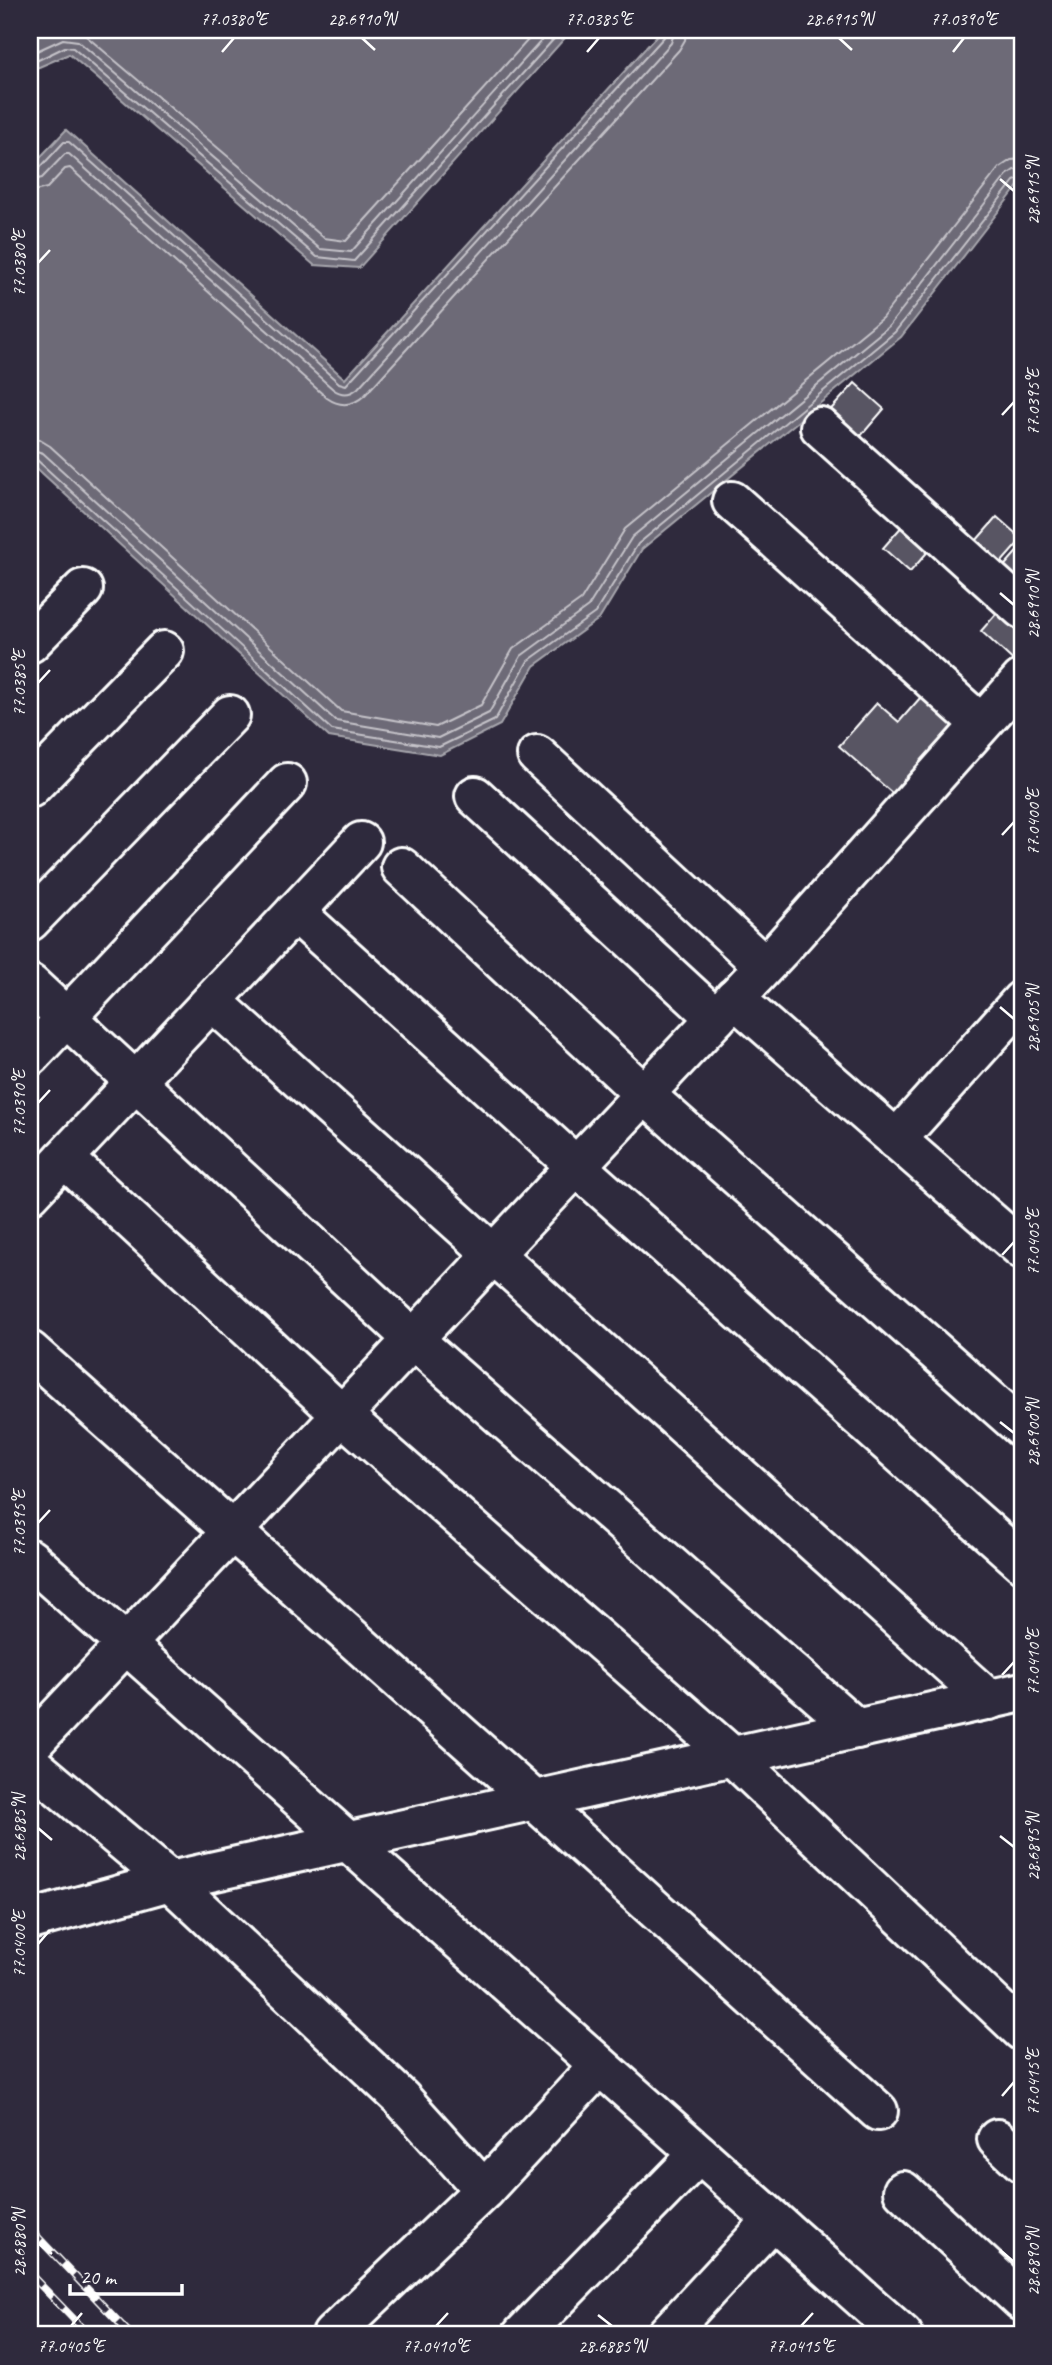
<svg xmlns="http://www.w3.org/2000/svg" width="1052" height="2365" font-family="Caveat,sans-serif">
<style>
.water{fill:#6d6a77;stroke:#a7a6ad;stroke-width:2}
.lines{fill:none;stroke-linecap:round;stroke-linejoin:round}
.shore{stroke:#c5c3c9;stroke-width:2}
.building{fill:#595564;stroke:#fff;stroke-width:2}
.minor-casing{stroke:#fff;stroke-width:44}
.minor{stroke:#2f2a3d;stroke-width:38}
.rail-casing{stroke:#fff;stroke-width:8}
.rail{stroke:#2f2a3d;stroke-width:5;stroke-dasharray:16;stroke-linecap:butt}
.ticks{fill:none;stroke:#fff;stroke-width:2.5}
.neatline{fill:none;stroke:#fff;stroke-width:2.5}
.ticks-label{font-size:18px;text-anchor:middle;fill:#fff}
</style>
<rect width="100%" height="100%" fill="#2f2a3d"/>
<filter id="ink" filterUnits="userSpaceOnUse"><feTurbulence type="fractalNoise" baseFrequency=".0143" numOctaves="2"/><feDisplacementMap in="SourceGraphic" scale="14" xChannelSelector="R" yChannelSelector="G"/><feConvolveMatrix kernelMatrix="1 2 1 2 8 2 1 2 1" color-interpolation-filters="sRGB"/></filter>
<g filter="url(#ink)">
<g class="water">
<path d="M30,30H572L359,268L314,265L69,54L30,71Z"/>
<path d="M662,30H1022V181L901,337L642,549L600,618L534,666L500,725L440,755L329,737L30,462V168L66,130L345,379Z"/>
</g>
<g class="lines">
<g class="shore">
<path d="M79,30L324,238L346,241L537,30"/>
<path d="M30,54L63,39L78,41L320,249L351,252L551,30"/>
<path d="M30,64L65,47L73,48L317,257L354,261L562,30"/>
<path d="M30,173L38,170L64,142H69L339,383L346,385L664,37L666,30"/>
<path d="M30,181L42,178L65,154H69L333,389C341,395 350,395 358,388L671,43L675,30"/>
<path d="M30,192L47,188L65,169L70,168L327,398C340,407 353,406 365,395L679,50L685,40L686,30"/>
<path d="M30,438L40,440L50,446L341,711L436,727L481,705L513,649L581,600L625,529L882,318L999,168L1011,160L1022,159"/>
<path d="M30,449L43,453L336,721L438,738L489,713L521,656L588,607L632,537L889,326L1007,175L1014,170L1022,169"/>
<path d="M30,458L37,460L332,730L439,747L495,720L528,661L595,613L638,544L895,332L1014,181L1022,178"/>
</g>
</g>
<g class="building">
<path d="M855,383L884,409L853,445L823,418Z"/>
<path d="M911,516L938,540L910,572L883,548Z"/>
<path d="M997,517L1022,539L993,572L968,550Z"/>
<path d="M1022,546V595L998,573Z"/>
<path d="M1005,604L1022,619V660L1018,665L981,631Z"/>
<path d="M927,690L967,725L901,801L839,746L877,703L899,722Z"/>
</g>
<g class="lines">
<defs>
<g id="minor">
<path d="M820,427L1022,609"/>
<path d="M732,501L981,724"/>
<path d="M30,643L83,589"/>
<path d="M537,755L764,966"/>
<path d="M30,788L164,651"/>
<path d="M475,796L716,1018"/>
<path d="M401,867L644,1094L1022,1428"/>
<path d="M295,912L576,1166L1022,1562"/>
<path d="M30,921L230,715"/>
<path d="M30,984L413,1339L857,1729"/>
<path d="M734,998L1022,1249"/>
<path d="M212,1001L989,1700"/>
<path d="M30,1056L287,783"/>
<path d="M896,1140L1022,1000"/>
<path d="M64,1158L342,1415L732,1756L1022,2031"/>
<path d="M30,1194L361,842"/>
<path d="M30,1351L535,1801L878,2111"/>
<path d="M30,1559L903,2335"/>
<path d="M30,1746L780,950L1022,679"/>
<path d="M30,1763L170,1881L401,2098L484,2190"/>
<path d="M30,1920L170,1881L1022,1692"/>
<path d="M997,2139L1022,2162"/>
<path d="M903,2191L1022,2301"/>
<path d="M332,2335L484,2190L599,2066"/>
<path d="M522,2335L699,2154"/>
<path d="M666,2335L773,2220"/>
</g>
</defs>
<use href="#minor" class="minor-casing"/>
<use href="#minor" class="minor"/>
<defs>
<g id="rail">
<path d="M30,2229L131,2335"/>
<path d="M30,2274L89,2335"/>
</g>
</defs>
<use href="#rail" class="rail-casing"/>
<use href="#rail" class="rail"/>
</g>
</g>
<path class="ticks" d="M362,38L375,50M839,38L852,50M222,52L234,38M587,52L599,38M953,52L964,38M1000,179L1014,191M38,263L50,250M1002,415L1014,402M1000,593L1014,605M38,683L50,670M1002,835L1014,822M1000,1007L1014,1019M38,1103L50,1090M1002,1255L1014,1242M1000,1422L1014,1433M38,1523L50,1510M1002,1675L1014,1662M38,1828L52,1840M1000,1836L1014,1847M38,1944L50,1930M1002,2096L1014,2082M38,2243L52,2254M1000,2250L1014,2262M598,2315L612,2326M71,2326L82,2313M436,2326L448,2313M801,2326L813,2313"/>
<rect width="1052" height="2365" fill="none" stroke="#2f2a3d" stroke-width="77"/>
<path d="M70 2284v10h112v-10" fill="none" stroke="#ffffff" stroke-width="3.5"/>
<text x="80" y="2284" font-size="21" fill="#ffffff" stroke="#2f2a3d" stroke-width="5" paint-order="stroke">20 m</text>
<rect x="38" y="38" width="976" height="2288" class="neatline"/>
<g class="ticks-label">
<text x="234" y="25">77.0380°E</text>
<text x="362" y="25">28.6910°N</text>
<text x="599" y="25">77.0385°E</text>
<text x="839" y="25">28.6915°N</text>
<text x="964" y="25">77.0390°E</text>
<text transform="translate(1033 191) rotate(-90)" y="6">28.6915°N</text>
<text transform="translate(19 263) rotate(-90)" y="6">77.0380°E</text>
<text transform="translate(1033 402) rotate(-90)" y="6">77.0395°E</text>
<text transform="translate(1033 605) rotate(-90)" y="6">28.6910°N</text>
<text transform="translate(19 683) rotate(-90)" y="6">77.0385°E</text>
<text transform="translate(1033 822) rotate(-90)" y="6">77.0400°E</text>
<text transform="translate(1033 1019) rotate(-90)" y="6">28.6905°N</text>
<text transform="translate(19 1103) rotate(-90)" y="6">77.0390°E</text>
<text transform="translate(1033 1242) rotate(-90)" y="6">77.0405°E</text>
<text transform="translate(1033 1433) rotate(-90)" y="6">28.6900°N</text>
<text transform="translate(19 1523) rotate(-90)" y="6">77.0395°E</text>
<text transform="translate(1033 1662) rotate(-90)" y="6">77.0410°E</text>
<text transform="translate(19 1828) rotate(-90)" y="6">28.6885°N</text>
<text transform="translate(1033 1847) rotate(-90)" y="6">28.6895°N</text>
<text transform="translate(19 1944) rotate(-90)" y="6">77.0400°E</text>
<text transform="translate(1033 2082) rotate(-90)" y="6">77.0415°E</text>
<text transform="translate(19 2243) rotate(-90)" y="6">28.6880°N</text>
<text transform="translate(1033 2262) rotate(-90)" y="6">28.6890°N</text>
<text x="71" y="2352">77.0405°E</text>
<text x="436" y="2352">77.0410°E</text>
<text x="612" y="2352">28.6885°N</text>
<text x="801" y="2352">77.0415°E</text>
</g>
</svg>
